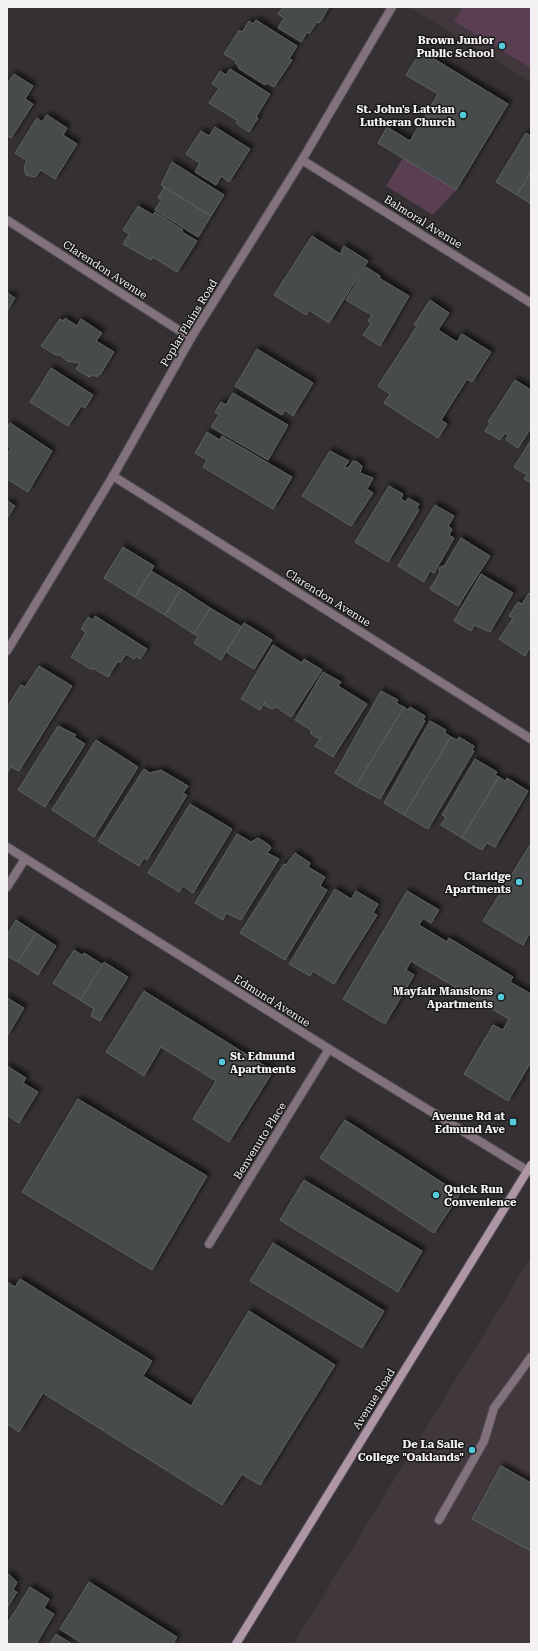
<svg xmlns="http://www.w3.org/2000/svg" width="538" height="1651" font-family="'Roboto Serif',serif">
<style>
.built{fill:#41383e}
.green{fill:#5a3e51}
.building{fill:#464b4b;stroke:#5d6263;filter:url(#shadow)}
.lines{fill:none;stroke-linecap:round;stroke-linejoin:round}
.service-casing{stroke:#534f52;stroke-width:10}
.minor-casing{stroke:#534f52;stroke-width:10}
.secondary-casing{stroke:#534f52;stroke-width:10}
.service{stroke:#82727c;stroke-width:8}
.minor{stroke:#82727c;stroke-width:8}
.secondary{stroke:#af96a7;stroke-width:8}
.poi-dot{fill:#53cbdb;stroke:#1a191a;stroke-width:1.5}
.labels{text-anchor:middle;dominant-baseline:central;stroke-width:3;stroke-linejoin:round;paint-order:stroke}
.poi-label{font-size:11px;font-weight:bold;fill:#f4f1f3;stroke:#1a191a;text-anchor:end}
.street-label{font-size:11px;fill:#f4f1f3;stroke:#1a191a}
</style>
<defs>
<filter id="shadow"><feDropShadow dx="3.5" dy="-3.5" stdDeviation="2" flood-color="#0009"/></filter>
</defs>
<rect width="100%" height="100%" fill="#343033"/>
<g class="built">
<path d="M411,7H531V82L414,10H409Z"/>
<path d="M531,1257V1644L294,1643Z"/>
</g>
<g class="green">
<path d="M463,7H531V68L454,21Z"/>
<path d="M403,158L456,190L433,215L386,186Z"/>
</g>
<g class="building">
<path d="M283,7H329L322,19L319,23L317,22L309,34L307,32L301,42L278,28L284,18L278,14Z"/>
<path d="M256,20L297,46L289,59L292,60L274,87L267,83L265,85L238,68L239,66L235,63L236,61L224,54L239,30L242,32L249,21L253,24Z"/>
<path d="M421,51L508,104L456,190L378,143L387,127L410,141L438,94L406,75Z"/>
<path d="M230,69L270,94L256,117L258,118L249,132L236,123L238,121L209,103L219,88L212,84L220,71L226,75Z"/>
<path d="M14,74L33,86L25,99L33,104L11,138L7,135V84Z"/>
<path d="M47,115L67,128L63,135L77,144L55,179L41,170L35,177L26,175L24,167L27,161L15,153L37,118L42,122Z"/>
<path d="M215,127L250,149L229,182L221,176L216,185L195,172L200,163L186,154L201,131L209,136Z"/>
<path d="M526,133L531,136V172L517,195L496,182Z"/>
<path d="M172,162L224,195L211,216L161,185Z"/>
<path d="M531,172V204L517,195Z"/>
<path d="M164,187L211,216L198,237L155,210L161,200L158,198Z"/>
<path d="M138,206L153,215L155,212L183,230L182,232L197,241L177,272L153,257L151,260L123,244L129,234L123,230Z"/>
<path d="M312,236L340,254L344,246L368,261L329,323L309,310L306,315L274,295Z"/>
<path d="M366,267L380,276L379,278L409,296L380,346L363,335L371,323L368,321L372,315L346,300Z"/>
<path d="M7,293L15,298L7,311Z"/>
<path d="M430,300L449,313L438,330L457,342L462,334L491,352L472,382L467,379L441,420L447,424L438,438L384,403L390,394L378,386L417,326L414,325Z"/>
<path d="M65,318L77,326L81,319L102,333L96,341L114,352L100,375L98,374L97,377L93,375L89,377L76,369L80,363L67,361L60,355H56L41,346L60,319L63,321Z"/>
<path d="M257,349L313,383L293,416L285,410L282,415L235,386Z"/>
<path d="M51,368L93,395L85,408L81,406L68,426L30,402Z"/>
<path d="M515,380L531,390V428L518,448L506,440L508,436L505,433L500,440L485,431L490,423L488,422Z"/>
<path d="M233,393L288,425L268,460L211,427L219,415L215,412L221,402L226,405Z"/>
<path d="M10,423L52,451L28,492L7,479V455L11,448L7,445V428Z"/>
<path d="M207,432L220,440L222,436L292,477L273,509L203,467L207,460L195,453Z"/>
<path d="M531,440V483L524,479L527,475L514,467Z"/>
<path d="M330,451L349,461L343,469L349,467L353,461L357,462L362,466L360,473L373,478L367,489L373,493L351,526L302,496Z"/>
<path d="M389,486L403,494L401,499L406,502L408,498L419,504L417,508L419,510L388,562L355,542Z"/>
<path d="M7,501L15,506L7,518Z"/>
<path d="M435,505L454,516L448,526L452,529L449,535L454,538L434,573L430,571L424,582L398,566Z"/>
<path d="M461,538L490,556L458,606L430,589L440,572L439,568L445,565Z"/>
<path d="M123,547L154,566L135,597L104,578Z"/>
<path d="M151,571L181,589L165,615L135,597Z"/>
<path d="M481,574L513,593L490,632L474,625L471,631L454,621Z"/>
<path d="M181,589L210,608L194,634L165,615Z"/>
<path d="M529,593L531,594V605L529,609L531,610V646L525,656L499,639L513,618L509,616L518,602L522,604Z"/>
<path d="M210,608L242,627L221,660L194,643L198,636L194,634Z"/>
<path d="M95,616L147,649L140,659L136,656L134,659L126,654L120,663L118,661L108,677L93,668L92,670L71,657L86,632L81,629L88,617L93,620Z"/>
<path d="M244,623L272,640L254,669L226,652Z"/>
<path d="M273,645L302,663L304,659L322,670L291,717L276,707L272,709L265,706V702L260,710L241,699Z"/>
<path d="M39,666L72,686L19,771L11,767L7,773V707L21,685L25,687Z"/>
<path d="M323,672L341,682L338,686L367,704L333,757L315,746L321,737L317,738L311,734V730L295,720Z"/>
<path d="M381,691L398,700L396,703L404,707L356,786L335,773Z"/>
<path d="M404,707L408,710L410,707L425,716L423,720L425,721L380,799L356,786Z"/>
<path d="M430,721L446,730L445,733L451,737L404,815L384,803Z"/>
<path d="M58,726L76,735L74,737L85,744L45,807L18,790Z"/>
<path d="M451,737L457,740L459,737L474,746L472,750L474,751L428,829L404,815Z"/>
<path d="M96,740L138,767L94,837L52,810Z"/>
<path d="M475,759L497,772L495,775L499,777L462,838L441,825L446,817L442,815Z"/>
<path d="M144,769L150,773L161,770L188,786L183,793L187,795L147,860L144,858L139,866L98,841Z"/>
<path d="M499,777L505,781L507,778L528,791L495,847L487,843L482,850L462,838Z"/>
<path d="M190,804L232,829L193,893L183,886L179,892L148,873Z"/>
<path d="M237,834L251,842L258,838L269,845L271,848L267,853L279,859L241,920L226,913L223,920L195,903Z"/>
<path d="M531,843V931L523,945L483,921Z"/>
<path d="M295,853L310,863L308,867L325,877L320,886L327,890L285,960L240,933L284,864L286,865Z"/>
<path d="M335,889L351,899L356,891L378,904L373,913L377,915L334,984L313,971L310,976L289,964Z"/>
<path d="M407,891L439,910L431,923L423,918L419,925L447,942L449,938L513,977L510,982L531,994V1062L508,1101L464,1074L493,1025L503,1030L509,1019L411,961L406,970L414,975L385,1024L343,999Z"/>
<path d="M16,920L36,933L18,962L7,956V935Z"/>
<path d="M36,933L56,946L38,975L18,962Z"/>
<path d="M74,950L82,955L84,953L103,965L80,1000L53,983Z"/>
<path d="M104,962L128,977L100,1021L91,1016L94,1009L80,1000Z"/>
<path d="M144,991L273,1071L229,1142L193,1119L216,1081L161,1047L144,1076L106,1052Z"/>
<path d="M7,998L24,1008L7,1036Z"/>
<path d="M7,1066L26,1078L23,1083L38,1092L19,1123L7,1115Z"/>
<path d="M78,1099L207,1176L152,1270L22,1192Z"/>
<path d="M345,1120L460,1194L434,1233L320,1158Z"/>
<path d="M304,1180L422,1251L398,1292L280,1220Z"/>
<path d="M273,1243L384,1311L362,1348L250,1281Z"/>
<path d="M20,1279L152,1361L143,1376L191,1406L249,1311L335,1365L260,1485L242,1474L222,1505L43,1393L19,1432L7,1424V1282L15,1287Z"/>
<path d="M501,1466L531,1483V1551L472,1519Z"/>
<path d="M7,1573L17,1582L13,1590L17,1592L7,1608Z"/>
<path d="M89,1582L177,1637L173,1644H83L60,1629Z"/>
<path d="M30,1587L49,1599L44,1608L54,1614L36,1644H7V1624Z"/>
<path d="M56,1634L72,1644H50Z"/>
</g>
<g class="lines">
<defs>
<g id="service">
<path d="M7,887L25,859"/>
<path d="M439,1520L484,1441L494,1408L531,1357"/>
</g>
<g id="minor">
<path d="M302,160L531,303"/>
<path d="M7,220L191,338"/>
<path d="M113,476L531,739"/>
<path d="M7,651L113,476L191,338L302,160L392,7"/>
<path d="M7,847L329,1049L528,1171"/>
<path d="M209,1244L329,1049"/>
</g>
<path id="secondary" d="M236,1644L531,1165"/>
</defs>
<use href="#service" class="service-casing"/>
<use href="#minor" class="minor-casing"/>
<use href="#secondary" class="secondary-casing"/>
<use href="#service" class="service"/>
<use href="#minor" class="minor"/>
<use href="#secondary" class="secondary"/>
</g>
<g class="poi-dot">
<circle cx="502" cy="46" r="4"/>
<circle cx="463" cy="115" r="4"/>
<circle cx="519" cy="882" r="4"/>
<circle cx="501" cy="997" r="4"/>
<circle cx="222" cy="1062" r="4"/>
<rect x="509" y="1118" width="8" height="8" rx="2"/>
<circle cx="436" cy="1195" r="4"/>
<circle cx="472" cy="1450" r="4"/>
</g>
<g class="labels">
<g class="poi-label">
<text x="494" y="40">Brown Junior<tspan x="494" dy="13">Public School</tspan></text>
<text x="455" y="109">St. John's Latvian<tspan x="455" dy="13">Lutheran Church</tspan></text>
<text x="511" y="876">Claridge<tspan x="511" dy="13">Apartments</tspan></text>
<text x="493" y="991">Mayfair Mansions<tspan x="493" dy="13">Apartments</tspan></text>
<text x="230" y="1056" text-anchor="start">St. Edmund<tspan x="230" dy="13">Apartments</tspan></text>
<text x="505" y="1116">Avenue Rd at<tspan x="505" dy="13">Edmund Ave</tspan></text>
<text x="444" y="1189" text-anchor="start">Quick Run<tspan x="444" dy="13">Convenience</tspan></text>
<text x="464" y="1444">De La Salle<tspan x="464" dy="13">College "Oaklands"</tspan></text>
</g>
<g class="street-label">
<text transform="translate(423 222) rotate(32)">Balmoral Avenue</text>
<text transform="translate(105 270) rotate(33)">Clarendon Avenue</text>
<text transform="translate(189 323) rotate(-59)">Poplar Plains Road</text>
<text transform="translate(328 598) rotate(32)">Clarendon Avenue</text>
<text transform="translate(272 1001) rotate(32)">Edmund Avenue</text>
<text transform="translate(260 1141) rotate(-58)">Benvenuto Place</text>
<text transform="translate(374 1399) rotate(-58)">Avenue Road</text>
</g>
</g>
<rect width="538" height="1651" fill="none" stroke="#f4f1f3" stroke-width="16"/>
</svg>
